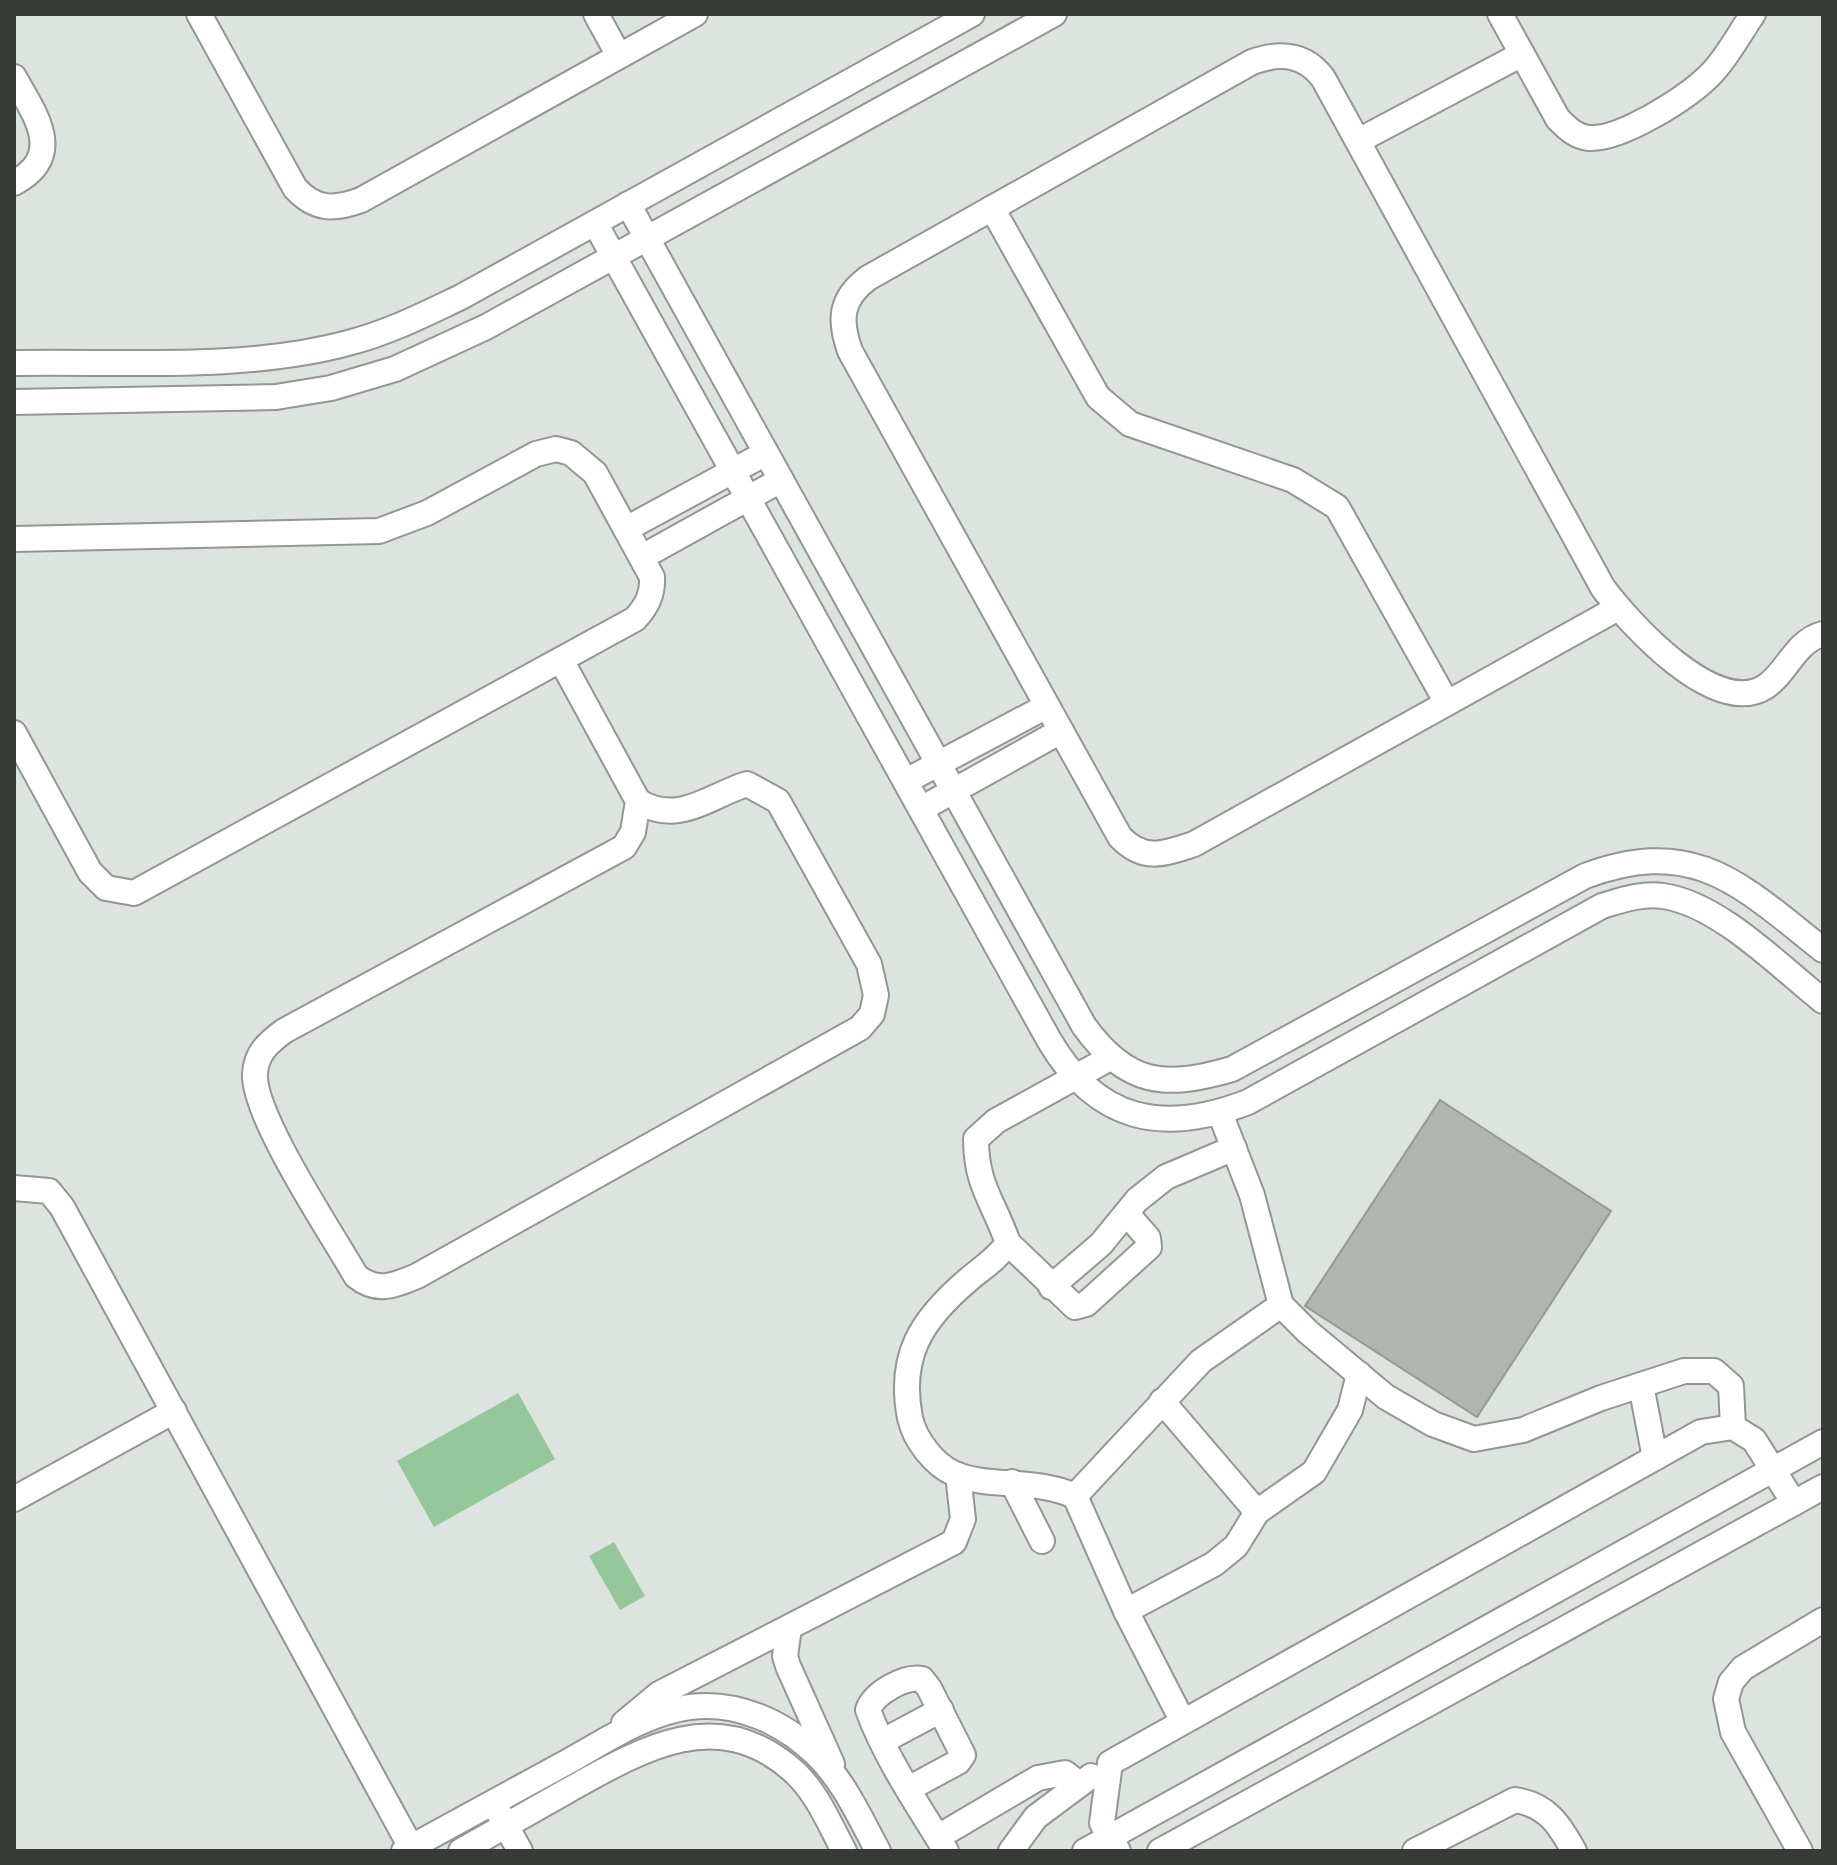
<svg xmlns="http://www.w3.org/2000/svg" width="1837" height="1865" font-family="Karla,sans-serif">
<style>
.green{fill:#94c799}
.building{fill:#b0b5b1;stroke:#959a96;stroke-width:2}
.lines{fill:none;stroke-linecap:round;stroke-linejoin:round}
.minor-casing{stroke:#929792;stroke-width:28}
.minor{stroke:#fff;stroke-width:24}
</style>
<rect width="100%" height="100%" fill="#dde3de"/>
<g class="green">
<path d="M518,1393L555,1459L434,1527L397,1461Z"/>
<path d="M614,1542L645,1596L620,1610L589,1556Z"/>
</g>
<path class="building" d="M1440,1100L1611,1211L1477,1417L1305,1306Z"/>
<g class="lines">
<defs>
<g id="minor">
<path d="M199,14L295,188C315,210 334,210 361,200L695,14"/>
<path d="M596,14L619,56"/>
<path d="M1500,14L1558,119C1567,128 1576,137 1589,138C1621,140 1687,98 1710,75C1727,58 1739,34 1753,14"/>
<path d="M14,77C35,115 66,155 14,183"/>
<path d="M1358,141L1522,54"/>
<path d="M628,204L1084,1026C1127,1085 1164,1089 1232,1069L1585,876C1695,835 1741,885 1823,950"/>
<path d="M992,208L1098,397L1130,424L1293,480L1337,507L1447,703"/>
<path d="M595,223L1049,1040C1097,1122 1163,1135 1248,1102L1602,906C1622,900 1642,893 1663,896C1719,904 1779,966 1823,1001"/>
<path d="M14,363C121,361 245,371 348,343C388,333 425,314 461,297L972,14"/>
<path d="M14,402L276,397L331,388L395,369L486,327L1054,14"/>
<path d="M626,529L766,453"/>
<path d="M14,539L379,531L427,513L536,454L556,449L571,453L595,473L652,577C653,594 647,606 635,619L134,893L106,888L90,872L14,733"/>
<path d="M642,557L781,480"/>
<path d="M1618,608L1194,844C1164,854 1144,862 1120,837L850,351C839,320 840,299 868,278L1252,62C1280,52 1304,53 1323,78L1603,588C1630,624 1715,718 1765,687C1787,673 1795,641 1823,634"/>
<path d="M561,660L638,801C678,826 709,796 747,784L778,801L869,964L876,995L872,1014L860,1028L417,1276C393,1286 377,1293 356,1276C332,1234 253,1116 255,1074C256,1053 268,1043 284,1031L624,847L633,832L638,801"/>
<path d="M906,781L1047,706"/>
<path d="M921,809L1061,731"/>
<path d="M1110,1058L996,1121L976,1139C976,1186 994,1202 1008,1243C997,1259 982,1268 968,1280C921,1320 898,1356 910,1418C915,1440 934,1465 955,1474C988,1488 1035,1478 1075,1496L1126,1611L1182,1720"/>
<path d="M1220,1113L1252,1195L1281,1305L1308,1332L1386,1397L1433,1424L1474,1439L1523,1430L1601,1398L1684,1371H1714L1731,1386L1733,1427"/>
<path d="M14,1188L49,1191L62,1207L413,1851"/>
<path d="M1008,1243L1075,1307L1086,1304L1149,1247L1148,1238L1127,1214"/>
<path d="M1051,1287L1101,1244L1137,1200L1166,1177L1234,1148"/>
<path d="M1641,1385L1655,1458"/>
<path d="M1162,1401L1257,1512"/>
<path d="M1012,1482L1042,1541"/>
<path d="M1075,1496L1201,1361L1281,1305"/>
<path d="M14,1499L174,1411"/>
<path d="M1126,1611L1214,1564L1236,1546L1257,1512L1314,1472L1350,1410L1359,1374"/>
<path d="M789,1628L785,1656L788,1666L832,1764"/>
<path d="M624,1723L659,1694L954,1542L963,1519L958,1475"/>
<path d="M883,1741L941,1710"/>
<path d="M910,1788L958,1762L963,1755L929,1688L922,1679C904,1676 874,1693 868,1710C886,1759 919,1807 946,1851"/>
<path d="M498,1811L520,1851"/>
<path d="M938,1837L1038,1778L1065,1773L1079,1784"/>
<path d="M404,1851C459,1821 514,1791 569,1761C605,1741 648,1712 690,1707C737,1701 783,1722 816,1754C844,1781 860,1818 878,1851"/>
<path d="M461,1851C496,1831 532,1811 567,1791C640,1750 716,1704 791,1769C816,1790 829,1823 844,1851"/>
<path d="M1011,1851L1036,1817L1091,1776"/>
<path d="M1085,1851L1823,1442"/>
<path d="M1118,1851L1102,1823L1110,1763L1701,1432L1733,1427L1754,1440L1794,1503"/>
<path d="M1160,1851L1823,1487"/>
<path d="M1415,1851L1515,1800C1547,1805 1559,1824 1574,1851"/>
<path d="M1800,1851L1733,1732L1726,1699L1731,1682L1743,1668L1823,1620"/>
</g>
</defs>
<use href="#minor" class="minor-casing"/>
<use href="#minor" class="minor"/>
</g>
<rect width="1837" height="1865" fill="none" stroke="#383a38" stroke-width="32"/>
</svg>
